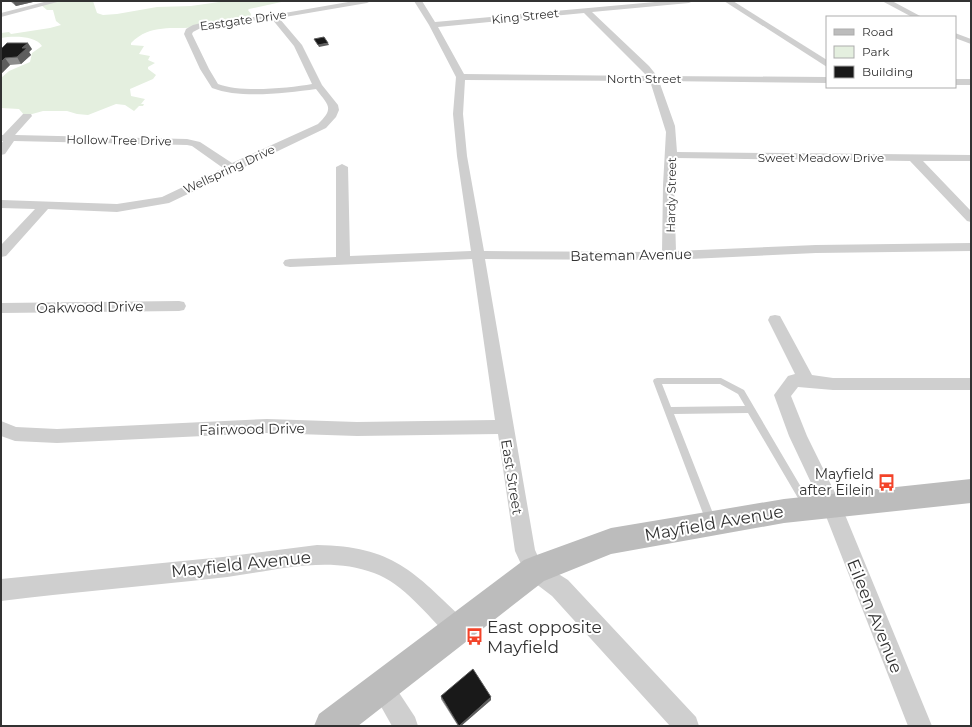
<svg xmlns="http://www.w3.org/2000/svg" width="972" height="727" font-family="Montserrat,sans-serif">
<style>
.green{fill:#e4efdf}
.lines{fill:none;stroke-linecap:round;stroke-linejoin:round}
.lane{fill:#cfcfcf;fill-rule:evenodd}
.street{fill:#cfcfcf;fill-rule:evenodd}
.secondary{fill:#bcbcbc;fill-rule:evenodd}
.wall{fill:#8c8c8c}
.shaded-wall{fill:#5e5e5e}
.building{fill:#191919;stroke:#5e5e5e}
.labels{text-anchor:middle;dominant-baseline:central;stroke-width:4;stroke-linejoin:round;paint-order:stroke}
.far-street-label{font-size:12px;fill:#323232;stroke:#fff}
.street-label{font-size:14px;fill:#323232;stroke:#fff}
.poi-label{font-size:14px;fill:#323232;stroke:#fff;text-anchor:end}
.near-street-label{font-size:17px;fill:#323232;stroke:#fff}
.near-poi-label{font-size:17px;fill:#323232;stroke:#fff;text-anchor:start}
</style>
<rect width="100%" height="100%" fill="#fff"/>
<path class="green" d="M57,1H93L97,13L103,15L117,14L157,7L191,6L226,1H286L249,9L248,10L251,14L250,19C232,21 215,24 197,27C172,30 151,23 131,43V45L144,46L139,54L150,56L148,60L155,63L148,67V69L156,75L153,79L130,89L131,96L145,99L141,104H144L143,106H139L134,111L125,105L116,104L88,115L77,114L67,111H43L25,116L19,109L1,108V78L9,71L30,62L32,53L42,46C35,35 12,36 1,38V33L9,32L11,34L50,28L61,25L56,21L53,10H47L41,5Z"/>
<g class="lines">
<path class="lane" d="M657,378H721L744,390L811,504L813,507L811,510L808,511L805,510L748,413L674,414L716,521L715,524L711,526L707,524L653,381L654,379ZM662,384H720L738,394L745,406L671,407Z"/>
<g class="street">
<path d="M48,1H61L1,17V13Z"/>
<path d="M354,1H371L367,3L279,18L302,45L322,85L338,105L339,110L336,117L326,128L169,203L117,212L48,209L6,256L1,257V245L35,209L1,208V200L117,204L162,197L223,168L192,146L187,145L14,141L5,154L1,155V144L3,141H1V135H3L23,114H31L32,116L15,135L187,139L200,142L232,163L318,124C335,108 328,105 316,89C286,93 240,99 212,88L200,69L184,34L186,29L193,25L205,22L273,15ZM272,19L294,46L312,84C289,88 241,93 218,84L209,69L192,34L193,32C215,19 247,22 272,19Z"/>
<path d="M414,1H422L435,22L666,1H693L689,3L592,12L649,66L657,76L827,77V83L659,81L675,126L677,152L971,155V161H923L971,211V222L967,221L910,161L676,158L674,185L676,251L816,245L971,243V251L816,253L669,260L485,259L535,550L541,563L568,580L696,717L699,726H670L552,596L527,577L515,551L498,434L357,436L267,433L57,443L15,441L1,436V421L16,427L57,429L267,419L357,422L495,420L472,259L290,267L285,266L283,263L285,260L290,259L336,257V167L342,164L348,167L350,256L471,251L457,156L453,114L456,77L429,25ZM584,13L647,76L464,74L438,27ZM465,80L650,81L666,132L663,185L662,252L484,251L467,156L463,114Z"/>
<path d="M724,1H733L827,60V67Z"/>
<path d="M882,1H892L922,17H912Z"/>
<path d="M955,33L971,39V44L955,38Z"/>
<rect x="955" y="79" width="16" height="6"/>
<path d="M179,301L184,302L186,306L184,310L179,311L1,313V303Z"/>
<path d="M775,315L780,316L812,375L833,378H971V390H833L798,387L791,396L807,436L841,505L932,726H908L822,506L789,436L774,395L788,376L795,374L768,320L770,316Z"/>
<path d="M317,545C393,546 414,572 465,621L468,629L465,637L457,640L449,637C427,615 404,584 374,573C324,554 268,573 218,578C146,586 73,592 1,601V579L223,557Z"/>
<path d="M382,675L390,679L415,717L418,726H392L370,687L374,679Z"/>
</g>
<path class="secondary" d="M971,479V503L784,523L611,554L544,581L358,726H314L319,714L524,560L534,556L611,528L784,499Z"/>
</g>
<g class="wall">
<path d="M10,1H32L33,2L16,6Z"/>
<path d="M1,49H32L29,52L31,55L21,64L10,65L1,74Z"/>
<path d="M441,696L491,700L461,726H458L441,699Z"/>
</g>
<g class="shaded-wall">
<path d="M17,1H32L33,2L16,6L13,2Z"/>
<path d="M28,43L32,49L29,52L31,55L21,64L17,57L22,48Z"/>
<path d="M328,43L329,45L319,47L318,45Z"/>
<path d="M5,58L10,65L1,74V62Z"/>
<path d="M491,697V700L461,726H459Z"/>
</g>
<g class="building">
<path d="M324,37L328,43L318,45L314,39Z"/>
<path d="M7,43H28L22,48H27L17,57L5,58L1,62V49Z"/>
<path d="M473,669L491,697L459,726L441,696Z"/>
</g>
<defs>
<symbol id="bus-bare" viewBox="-9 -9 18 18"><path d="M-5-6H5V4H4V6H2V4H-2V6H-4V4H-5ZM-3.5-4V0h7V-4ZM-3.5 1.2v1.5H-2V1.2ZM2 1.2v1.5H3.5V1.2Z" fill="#f34329" stroke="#fff" stroke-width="2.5" paint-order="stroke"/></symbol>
</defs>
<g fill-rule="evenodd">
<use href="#bus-bare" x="874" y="470" width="25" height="25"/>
<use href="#bus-bare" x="462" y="624" width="25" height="25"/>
</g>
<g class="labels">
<g class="far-street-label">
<text transform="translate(525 16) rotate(-6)">King Street</text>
<text transform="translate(243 20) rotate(-8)">Eastgate Drive</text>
<text x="644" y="78">North Street</text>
<text transform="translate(119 140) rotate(1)">Hollow Tree Drive</text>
<text x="821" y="157">Sweet Meadow Drive</text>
<text transform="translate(229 169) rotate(-25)">Wellspring Drive</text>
<text transform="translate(671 195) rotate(-89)">Hardy Street</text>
</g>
<g class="street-label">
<text transform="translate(631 255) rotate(-1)">Bateman Avenue</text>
<text transform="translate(90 307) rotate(-1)">Oakwood Drive</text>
<text transform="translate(252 429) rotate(-1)">Fairwood Drive</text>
<text transform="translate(512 477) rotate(81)">East Street</text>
</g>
<g class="poi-label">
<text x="874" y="474">Mayfield<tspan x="874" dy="16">after Eilein</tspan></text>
</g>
<g class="near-street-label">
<text transform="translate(714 523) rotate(-10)">Mayfield Avenue</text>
<text transform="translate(241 564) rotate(-6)">Mayfield Avenue</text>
<text transform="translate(875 616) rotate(68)">Eileen Avenue</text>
</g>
<g class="near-poi-label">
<text x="487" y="627">East opposite<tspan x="487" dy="20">Mayfield</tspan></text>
</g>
</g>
<rect width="972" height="727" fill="none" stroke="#323232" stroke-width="4"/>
<rect x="826" y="16" width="130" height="72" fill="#ffffff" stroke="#adadad"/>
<rect x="834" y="29" width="20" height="6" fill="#bcbcbc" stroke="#adadad"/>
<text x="862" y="36" font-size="12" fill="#323232">Road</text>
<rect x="834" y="46" width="20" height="12" fill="#e4efdf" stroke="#adadad"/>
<text x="862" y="56" font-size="12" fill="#323232">Park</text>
<rect x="834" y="66" width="20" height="12" fill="#191919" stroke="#adadad"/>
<text x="862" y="76" font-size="12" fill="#323232">Building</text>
</svg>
